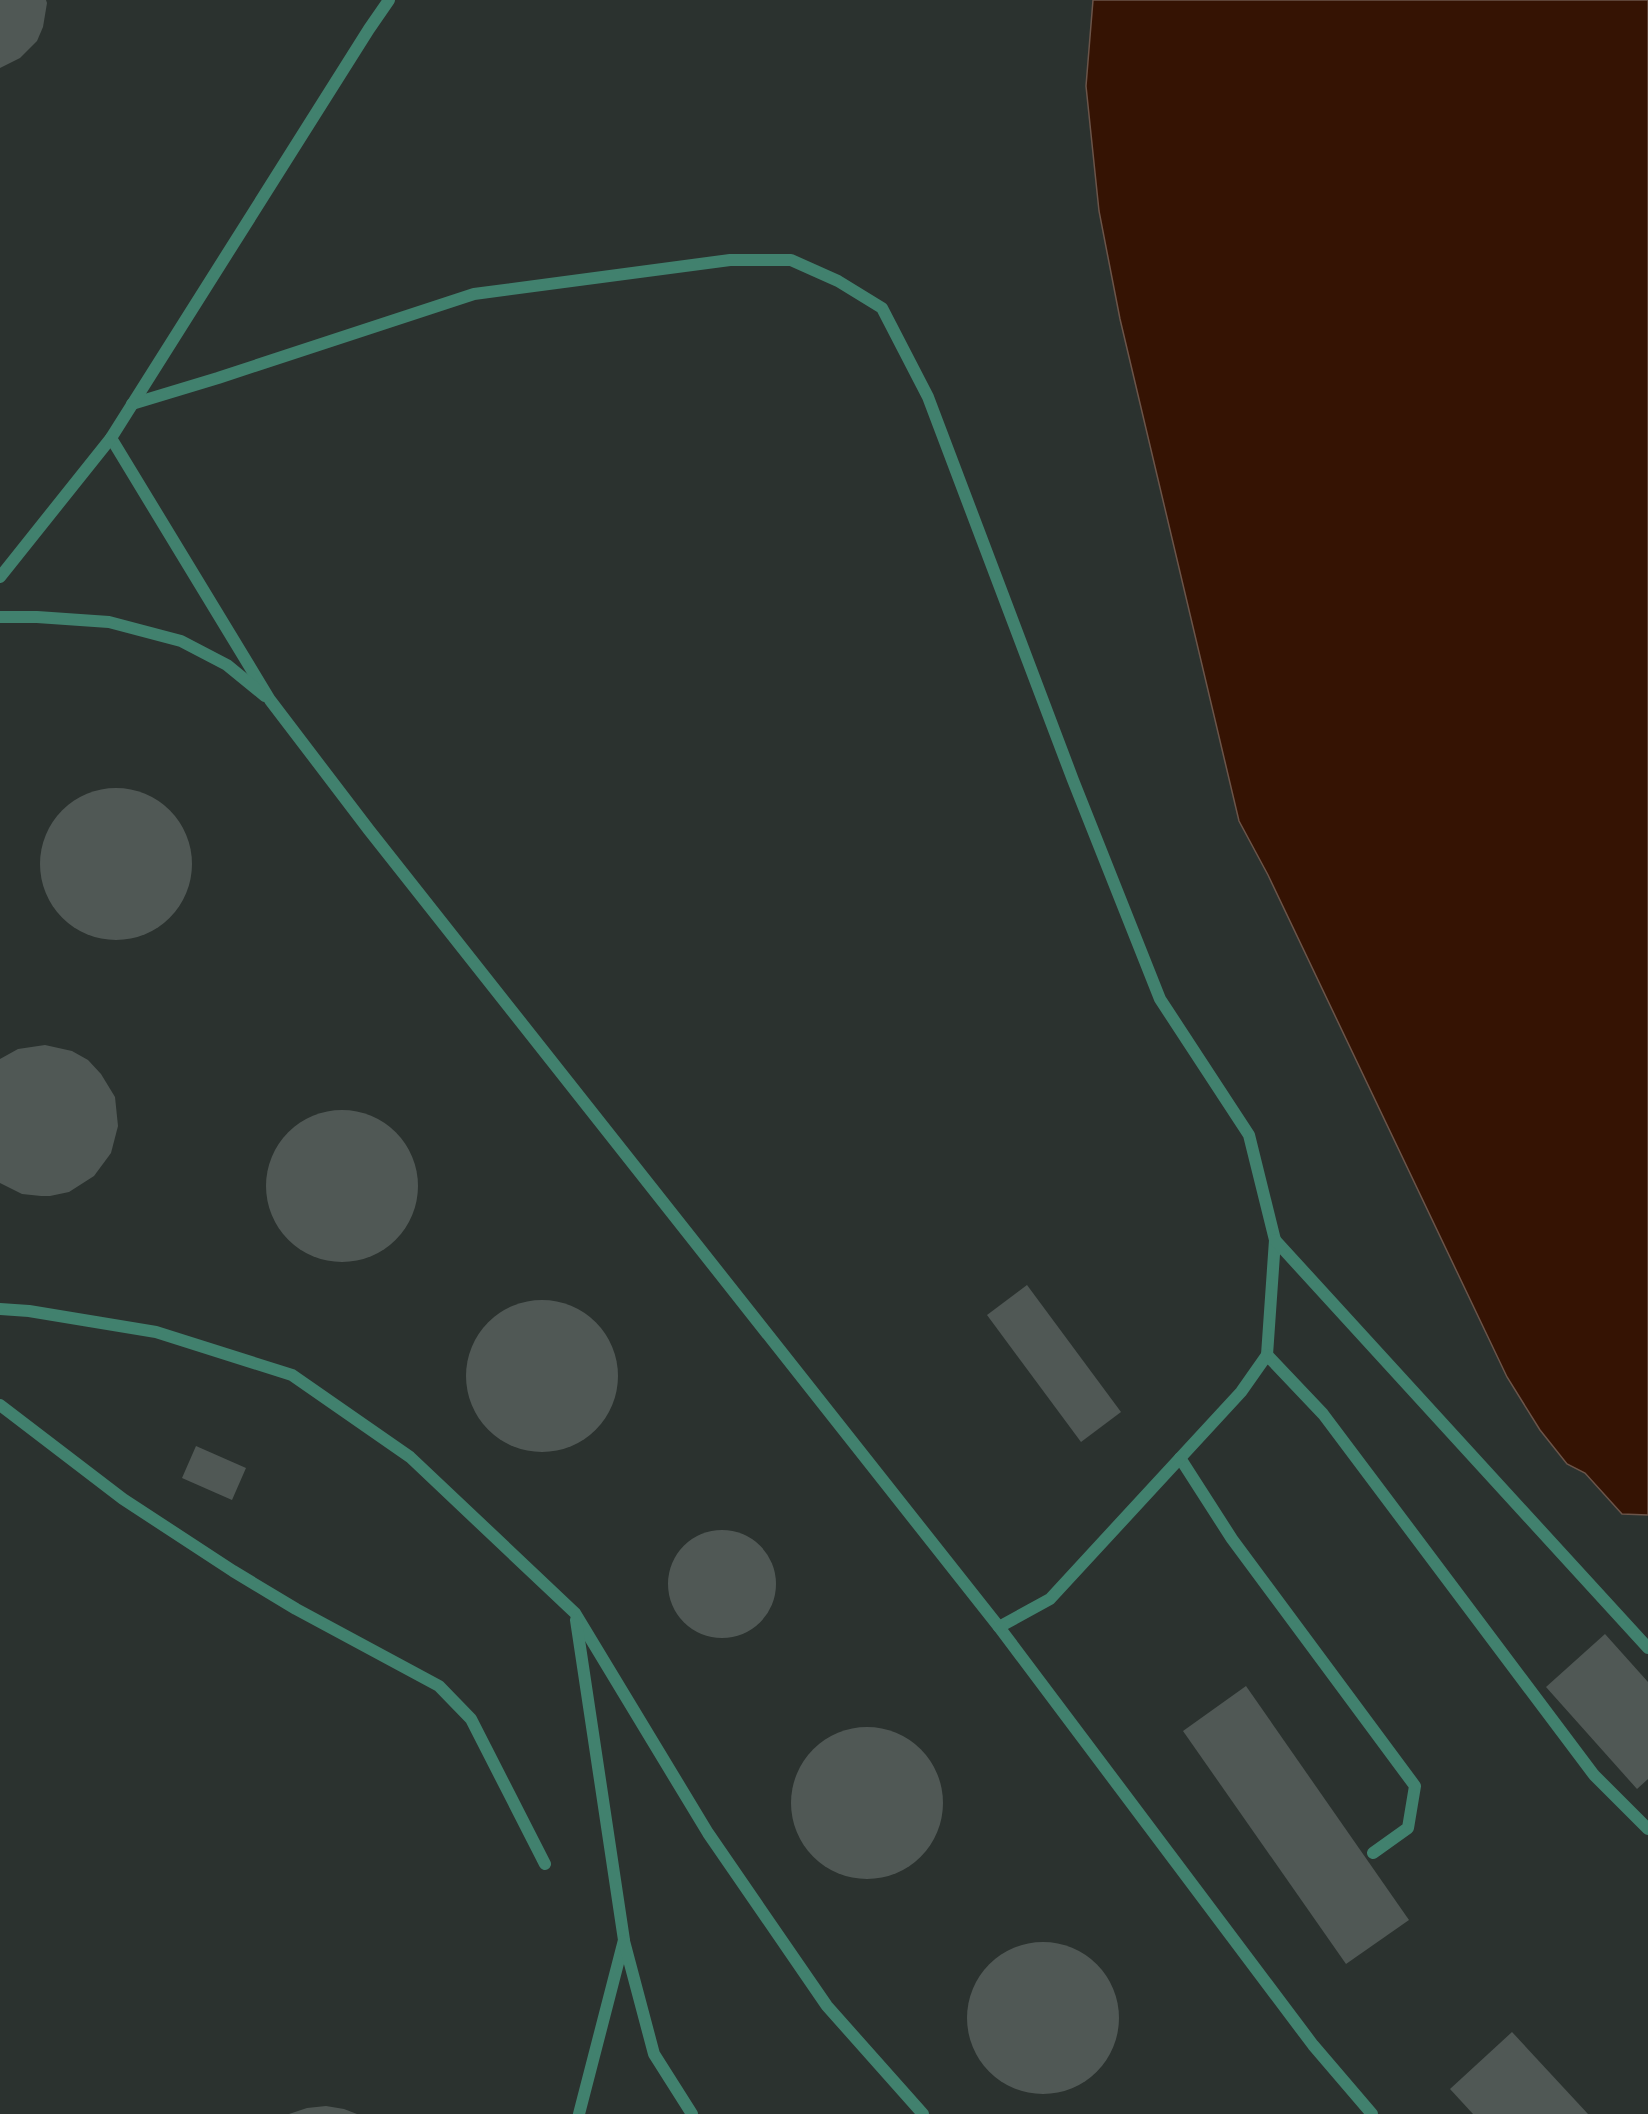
<svg xmlns="http://www.w3.org/2000/svg" width="1648" height="2114" font-family="Overpass,sans-serif">
<style>
.water{fill:#351303;stroke:#6b5449;stroke-width:1.5}
.building{fill:#505855}
.lines{fill:none;stroke-linecap:round;stroke-linejoin:round}
.lane{stroke:#41816e;stroke-width:12}
</style>
<rect width="100%" height="100%" fill="#2b322f"/>
<path class="water" d="M1093,0H1648V1515L1622,1514L1585,1473L1567,1464L1540,1430L1507,1377L1268,875L1239,821L1120,319L1099,211L1086,86Z"/>
<g class="building">
<path d="M0,0H46L47,3L43,27L37,41L20,58L0,68Z"/>
<circle cx="116" cy="864" r="76"/>
<path d="M45,1045L72,1051L88,1060L101,1074L115,1097L118,1126L111,1153L94,1176L69,1192L50,1196H41L22,1194L0,1183V1059L18,1049Z"/>
<circle cx="342" cy="1186" r="76"/>
<path d="M1027,1285L1121,1412L1081,1442L987,1315Z"/>
<circle cx="542" cy="1376" r="76"/>
<path d="M196,1446L246,1468L232,1500L182,1478Z"/>
<circle cx="722" cy="1584" r="54"/>
<path d="M1605,1634L1648,1682V1779L1637,1789L1546,1687Z"/>
<path d="M1246,1686L1409,1920L1346,1964L1183,1731Z"/>
<circle cx="867" cy="1803" r="76"/>
<circle cx="1043" cy="2018" r="76"/>
<path d="M1512,2032L1588,2114H1473L1450,2089Z"/>
<path d="M326,2106L344,2109L357,2114H289L307,2108Z"/>
</g>
<g class="lines">
<g class="lane">
<path d="M132,404L218,378L474,294L730,260H791L838,281L882,308L928,397L1073,780L1160,999L1249,1135L1275,1240L1267,1355"/>
<path d="M111,438L270,700L369,830L999,1627L1313,2045L1372,2114"/>
<path d="M0,577L111,438L369,29L389,0"/>
<path d="M0,617H37L109,622L181,641L227,665L265,696"/>
<path d="M1275,1240L1648,1648"/>
<path d="M0,1309L29,1311L156,1332L292,1375L410,1457L575,1613L708,1833L827,2006L923,2114"/>
<path d="M0,1405L123,1499L233,1571L296,1609L439,1686L471,1719L545,1864"/>
<path d="M1180,1458L1232,1539L1415,1786L1408,1828L1373,1853"/>
<path d="M576,1620L624,1940L579,2114"/>
<path d="M999,1627L1050,1599L1241,1392L1267,1355L1323,1414L1594,1775L1648,1829"/>
<path d="M624,1941L654,2054L692,2114"/>
</g>
</g>
</svg>
